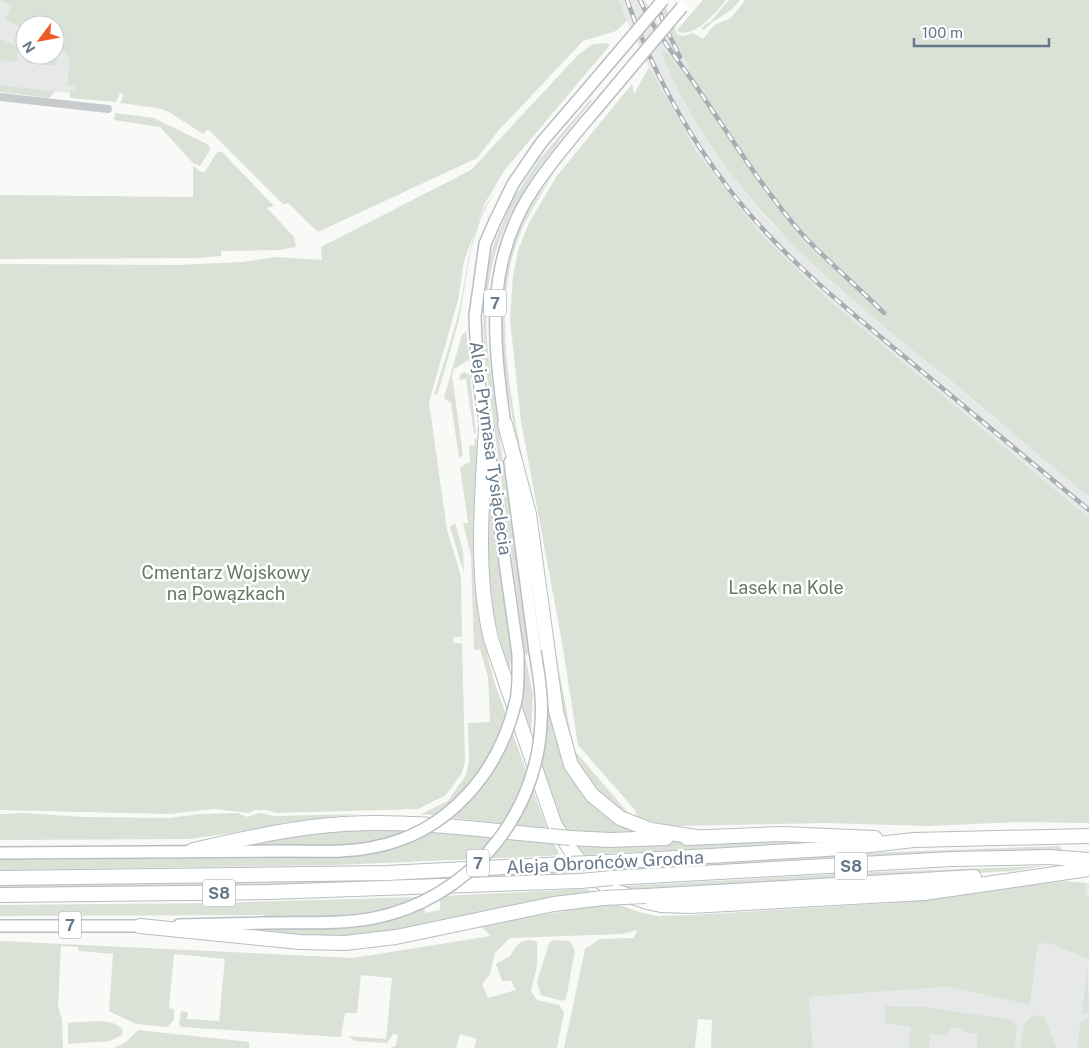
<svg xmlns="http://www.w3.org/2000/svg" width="1089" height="1048" font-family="'Public Sans',sans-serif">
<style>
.built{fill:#e7e8e8;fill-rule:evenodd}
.green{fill:#dae1d7}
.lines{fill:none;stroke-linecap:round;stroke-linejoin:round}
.primary-casing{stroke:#babec2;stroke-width:14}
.motorway-casing{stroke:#b9bdc0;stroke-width:16}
.minor{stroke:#c7cbce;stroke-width:8}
.primary{stroke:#fff;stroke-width:11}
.motorway{stroke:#fff;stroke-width:14}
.rail-casing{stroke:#a7adb3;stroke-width:4.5}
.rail{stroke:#fff;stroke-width:2.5;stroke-dasharray:8;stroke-linecap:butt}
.primary-bridge-casing{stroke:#babec2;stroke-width:14;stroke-linecap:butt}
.motorway-bridge-casing{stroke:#b9bdc0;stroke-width:16;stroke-linecap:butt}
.primary-bridge{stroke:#fff;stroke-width:11}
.motorway-bridge{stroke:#fff;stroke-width:14}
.labels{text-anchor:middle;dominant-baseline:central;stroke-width:5;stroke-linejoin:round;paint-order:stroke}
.shield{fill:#fff;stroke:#94a0ac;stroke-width:1}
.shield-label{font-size:16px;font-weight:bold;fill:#667889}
.street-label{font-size:18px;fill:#667889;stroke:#fff}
.park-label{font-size:18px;fill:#667a62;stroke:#fff}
</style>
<rect width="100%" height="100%" fill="#f9f9f7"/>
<g class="built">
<path d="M0,0H61L133,65L70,98V93L51,91L0,89ZM25,25H55V55H25Z"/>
<path d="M619,0H645L667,40L653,0H659L677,47L692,72L685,76L661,53L665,63L686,105L710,144L739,185L770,222L841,290L1089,497V518L831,302L759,232L697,152L651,71L627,21Z"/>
<path d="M1086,883H1089V1048H813L809,997L948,987L1030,1005L1043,905L1085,886Z"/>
</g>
<g class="green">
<path d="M0,0H619L627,21L616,31L583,41L499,130L477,158L318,232L288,203L283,204L208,129L203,134L169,112L158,108L120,103L124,95L120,93L116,102L70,98V90L75,91L76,87L67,85C69,68 74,52 55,43V25H25V29L5,20L11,6Z"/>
<path d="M659,0H663L677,34L683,36L693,33L703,39L714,25L731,18L745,0H1089V497C1039,456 991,414 941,373C825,279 721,195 661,53L666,51L685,76L689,67L677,47Z"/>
<path d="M703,0H726C718,11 694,38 679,32L677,30Z"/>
<path d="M729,0H740C727,17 717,16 704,30L701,28L711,21Z"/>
<path d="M0,39L18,47L17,62L0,60Z"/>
<path d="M606,43L610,45L504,171L485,203L464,261L458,300L429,402L447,530L461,576L462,637H454V643H462L465,761L462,773L446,795L418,809L276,813L267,810H255L249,813L215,809L168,814L0,810V264L177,265L242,262L276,257L322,260L321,247L471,170L577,56L593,44Z"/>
<path d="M30,55H51L56,58L57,66L27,63Z"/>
<path d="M649,67L697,152L759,232L831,302L1089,518V823L1020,822L928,826L825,823L671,826L637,818L635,810L578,745L562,642L521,421L510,320L513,277L518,250L529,223L556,177L632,84L634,94Z"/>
<path d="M0,85L51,91H56L49,98L0,92Z"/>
<path d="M591,99L592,101C524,183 477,238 488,352L529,653L525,655L533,695L531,736L521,709L525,654L484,353L483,302L488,264L495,241L513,199L539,160Z"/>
<path d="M115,113L154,118L209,145L210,150L200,166L193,163L160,127L114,120Z"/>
<path d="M217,152H222L274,206L267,208L294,237L296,247L280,250L221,251V256L197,258L0,259V195L193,197V166L201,172H205Z"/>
<path d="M554,173C539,198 522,223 514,251C491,328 517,426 531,503C512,416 483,315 520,229C529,209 541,191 554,173Z"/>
<path d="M493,194L481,218L471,249L459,320L438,393L434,395C442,367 452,339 459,311C468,271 468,229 493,194Z"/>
<path d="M466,331L470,359L454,369L452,375L463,455L459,458L451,403L444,398L462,335Z"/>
<path d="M464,372L470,375L476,434H474L466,379L459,380L460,375Z"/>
<path d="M474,439H477V445L476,585L481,628L494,681L547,829L421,814L448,801L466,775L469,761L468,723L490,722L488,677L480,649L474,650L471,556L463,523H468L460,467L470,462L469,446L475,445Z"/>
<path d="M489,487L511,655L510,669L508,672L492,609L489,579Z"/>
<path d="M455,523L463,550L464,573L450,527Z"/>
<path d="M555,650L574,750L631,816C565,778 565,718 555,650Z"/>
<path d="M546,684L578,785L642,833H595L565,831L541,765L547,735Z"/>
<path d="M25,813L82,817L169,818L200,814L238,813L247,817L259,813L274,816L359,814L281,823V826L190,839L0,840V814Z"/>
<path d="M398,829L553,842L559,853L557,855L547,856L336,865L0,870V860L290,858V844H238L320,831Z"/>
<path d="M749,838L846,841L583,855L573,843Z"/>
<path d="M1060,846L1062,850L970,853L604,873L595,868L864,853Z"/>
<path d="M1045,866L1013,871L636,891L624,886L875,872Z"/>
<path d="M571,870L574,875L351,885L0,889V884L248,883Z"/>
<path d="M1065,881L1086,883V895L1089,896V959L1052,944L1038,943L1030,1005L948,987L809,997L813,1048H711L712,1020L698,1019L695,1048H564L585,949L600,939L634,938L637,930L622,934L510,938L495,953L490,974L482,984L488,998L516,990L511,981H502L496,964L510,956C515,946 523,936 537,942V966L531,991L537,1000L559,1005L564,1012L557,1048H474L477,1039L460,1034L456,1048H391L396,1045L398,1035L393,1034L387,1043L355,1041L348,1036L386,1039L392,978L361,975L357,1013H345L341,1037L181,1027L179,1024L181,1011L188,1012L187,1019L219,1021L225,959L174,954L169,1008L174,1009V1020L167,1027L136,1024L109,1011L113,954L79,951L78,947L61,946L58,1007L62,1019L63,1048H0V941L353,958L491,936L479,925L614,903L639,912L657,916L693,915L892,903Z"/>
<path d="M587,889L595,894L359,937L315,938L243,930L264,929L263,915L0,916V905L213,903L422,897L425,913L440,910V896Z"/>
<path d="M554,940L570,941L575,950L566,999L562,1001L541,995L537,982L549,943Z"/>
<path d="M1087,965L1089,1013L1082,1014Z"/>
<path d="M885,1006L926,1007L1011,1020L1017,1026L1015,1048H977L978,1034L963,1032L962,1029L950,1027L948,1036L931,1034L929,1048H908L911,1027L885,1023Z"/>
<path d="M1040,1015L1045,1018L1056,1048H1021C1023,1032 1021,1017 1040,1015Z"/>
<path d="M1089,1018V1048H1078L1080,1024L1084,1019Z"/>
<path d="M76,1022C90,1022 116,1017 123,1031L122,1035L110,1041L68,1044V1023Z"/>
<path d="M138,1030L249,1042V1048H114L126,1042Z"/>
</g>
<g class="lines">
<defs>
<g id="primary">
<path d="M506,432C494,345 482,265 534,188C553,159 576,133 598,107"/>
<path d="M510,462L535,651"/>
<path d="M518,654L477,366L475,316L485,244L495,221L513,184L541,143L584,93"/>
<path d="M0,853L291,851"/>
<path d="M179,925L264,923"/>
<path d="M0,926H148"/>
</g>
<g id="motorway">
<path d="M505,424L529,514L556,711L571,765L592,795L620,818L651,830L696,837"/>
<path d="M486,429C482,498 475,572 491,639L554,823L569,848L593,877L615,891L647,902L661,905L691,906L924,893L1089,869"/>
<path d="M570,838L610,840L666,838"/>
<path d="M687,838L782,834L875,838"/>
<path d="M193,850C243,839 293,827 344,824C413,820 481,830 550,836"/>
<path d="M591,863L843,848L914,840L1089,836"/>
<path d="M0,878L387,873L566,864"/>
<path d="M612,878L952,859L1049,857L1089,860"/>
<path d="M0,895L269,892L580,881"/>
<path d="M646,896L974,877"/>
<path d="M140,926L300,942L345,943L396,937L554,904L603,898"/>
</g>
</defs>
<use href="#primary" class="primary-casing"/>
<use href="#motorway" class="motorway-casing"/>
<path class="minor" d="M0,97L108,109"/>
<use href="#primary" class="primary"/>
<use href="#motorway" class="motorway"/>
<defs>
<g id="rail">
<path d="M627,0C651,68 685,131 729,189C779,254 843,306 906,358C967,409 1028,460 1089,510"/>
<path d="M640,0C655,33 678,59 698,89C731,138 763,189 802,234C828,262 857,286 884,313"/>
<path d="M656,0L664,24L680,57"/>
</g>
</defs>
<use href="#rail" class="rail-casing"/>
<use href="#rail" class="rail"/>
<defs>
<g id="primary-bridge">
<path d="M584,93L663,0"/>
<path d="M598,107L682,7"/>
<path d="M291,851C318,851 347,853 374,847C448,833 500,772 516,700C519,685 518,669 518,654"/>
<path d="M264,923C300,922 338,925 374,918C466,900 537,818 541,723C543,699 539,675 535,651"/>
</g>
<g id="motorway-bridge">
<path d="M550,836L570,838"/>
<path d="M566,864L591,863"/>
<path d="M580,881L612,878"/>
<path d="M603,898L646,896"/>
</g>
</defs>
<use href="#primary-bridge" class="primary-bridge-casing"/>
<use href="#motorway-bridge" class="motorway-bridge-casing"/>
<use href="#primary-bridge" class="primary-bridge"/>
<use href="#motorway-bridge" class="motorway-bridge"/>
</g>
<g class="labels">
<g class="shield">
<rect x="484" y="289.5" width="22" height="27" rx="4"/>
<rect x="467" y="849.5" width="22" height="27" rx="4"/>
<rect x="835" y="852.5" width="32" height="27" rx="4"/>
<rect x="203" y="879.5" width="32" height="27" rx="4"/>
<rect x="59" y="911.5" width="22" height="27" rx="4"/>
</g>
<g class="shield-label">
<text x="495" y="303">7</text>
<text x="478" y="863">7</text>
<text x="851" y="866">S8</text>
<text x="219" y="893">S8</text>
<text x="70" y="925">7</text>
</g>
<g class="street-label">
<text transform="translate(491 448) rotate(82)">Aleja Prymasa Tysiąclecia</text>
<text transform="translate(605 862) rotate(-3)">Aleja Obrońców Grodna</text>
</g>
<g class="park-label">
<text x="226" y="572">Cmentarz Wojskowy<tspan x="226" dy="21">na Powązkach</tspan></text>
<text x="786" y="587">Lasek na Kole</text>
</g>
</g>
<g transform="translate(40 40) rotate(238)"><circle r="24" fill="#ffffff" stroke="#c2c9d0"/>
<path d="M0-4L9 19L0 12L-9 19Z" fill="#ed5a23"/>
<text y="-8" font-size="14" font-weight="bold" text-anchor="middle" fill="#667889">N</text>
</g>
<path d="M914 38v8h135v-8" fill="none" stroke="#667889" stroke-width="2.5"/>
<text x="922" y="38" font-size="15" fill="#667889" stroke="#ffffff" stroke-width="4" paint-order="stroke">100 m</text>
</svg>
